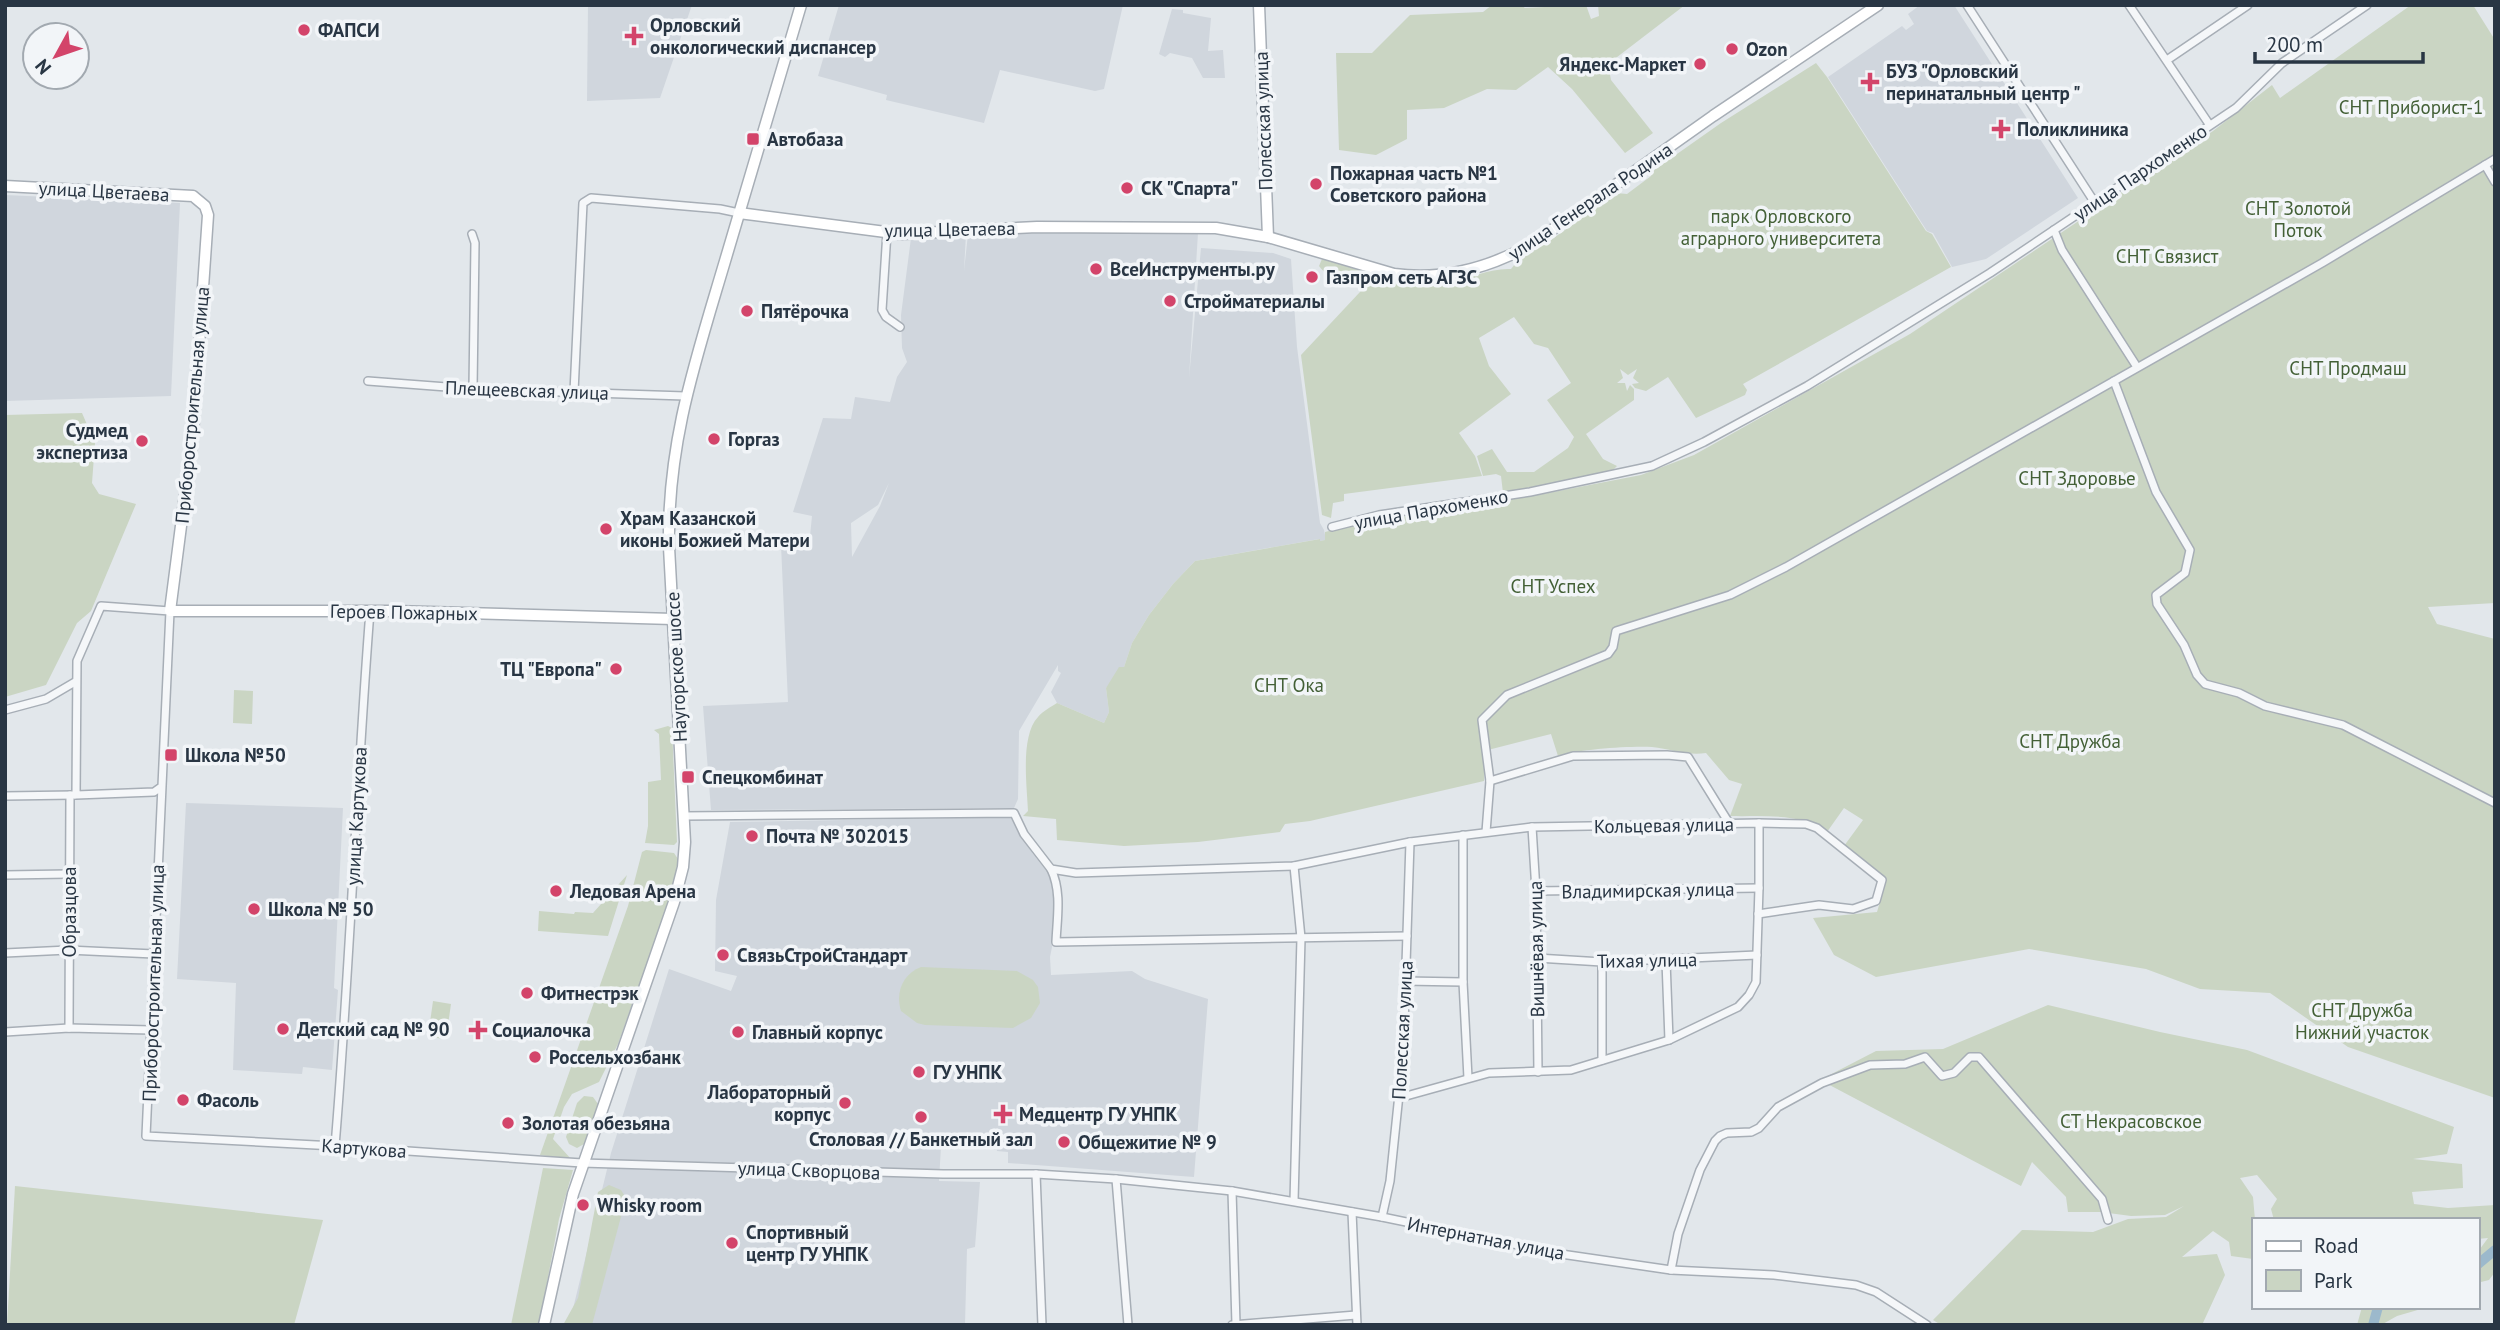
<svg xmlns="http://www.w3.org/2000/svg" width="2500" height="1330" font-family="'PT Sans',sans-serif">
<style>
.built{fill:#d0d6dd;fill-rule:evenodd}
.green{fill:#cad5c3}
.lines{fill:none;stroke-linecap:round;stroke-linejoin:round}
.river{stroke:#9cb9cc;stroke-width:10}
.street-casing{stroke:#a7aeb6;stroke-width:10}
.secondary-casing{stroke:#a7aeb6;stroke-width:13}
.street{stroke:#f5f7f9;stroke-width:7}
.secondary{stroke:#fff;stroke-width:10}
.poi-dot{fill:#d3446a;stroke:#f2f5f8;stroke-width:2.5}
.labels{text-anchor:middle;dominant-baseline:central;stroke-width:7;stroke-linejoin:round;paint-order:stroke}
.poi-label{font-size:19px;font-weight:bold;fill:#293644;stroke:#f2f5f8;text-anchor:start}
.park-label{font-size:19px;fill:#436036;stroke:#f2f5f8}
.street-label{font-size:19px;fill:#293644;stroke:#f2f5f8}
</style>
<rect width="100%" height="100%" fill="#e2e7eb"/>
<g class="built">
<path d="M588,5H692L660,98L587,101Z"/>
<path d="M839,5H1123L1104,89L1095,91L1000,70L984,123L886,100L887,95L818,76Z"/>
<path d="M1920,5H1954L2078,198L1986,259L1952,267L1933,233L1927,231L1828,77L1902,26L1906,30L1914,24L1908,14Z"/>
<path d="M1172,9L1183,10V13L1211,18L1208,51L1223,50L1225,78H1203L1192,58L1170,53L1165,57L1159,54Z"/>
<path d="M5,195L180,203L171,396L5,401Z"/>
<path d="M1198,233L1189,378L1201,248L1273,253L1291,259L1297,347L1320,523L1324,530L1326,540L1320,541L1319,539L1195,561L1173,584L1149,615L1132,643L1124,667L1106,688L1109,712L1104,723L1057,703L1051,692L1061,673L1058,671V665L1019,731L1018,799L1014,808L711,810L703,706L788,702L781,545H794L793,533L810,536L812,516L793,512L823,418L851,419L855,397L890,402L897,377L907,362L902,348L901,315L911,238L966,234L964,271L968,234ZM889,483L880,506L852,557L851,523L878,505Z"/>
<path d="M186,803L343,808L334,988L338,990L332,1070L303,1067L302,1074L233,1070L236,983L177,979Z"/>
<path d="M1010,817L1033,854L1055,882L1054,937L1050,957L1051,975L1132,971L1145,979L1208,999L1194,1177L1008,1163V1152L997,1151L996,1146H941L939,1181L980,1182L975,1247L967,1249L965,1325H569L611,1153L669,969L731,991L737,976L715,971L716,900L730,822Z"/>
</g>
<g class="green">
<path d="M1492,5H1526L1524,8L1586,5L1591,19L1599,16L1598,5H1685L1608,64L1611,80L1653,133L1625,153L1572,89L1548,67L1516,90L1487,89L1444,108L1407,110V139L1376,155L1339,150L1336,53H1372L1410,15L1483,12Z"/>
<path d="M2411,5H2473L2495,40V603L2428,607L2437,624L2495,639V1098L2348,1047L2270,993L2200,989L2146,969L2029,949L1876,977L1834,955L1813,918L1877,912L1886,881L1844,846L1863,820L1844,808L1827,832C1800,812 1763,817 1730,816L1742,784L1729,780L1706,753C1687,756 1671,749 1652,747C1627,746 1582,749 1558,756L1551,734L1484,751V781L1310,821L1285,824L1280,832L1198,842L1124,846L1057,840L1056,819L1023,816L1028,811C1027,786 1020,736 1038,717C1043,711 1051,707 1057,703L1104,723L1109,712L1106,688L1119,667H1124L1132,643L1149,615L1173,584L1195,561L1320,539V541L1325,540V532L1386,517L1543,494L1641,475L1694,455L1910,334L2213,131L2272,85L2280,98Z"/>
<path d="M1816,63L1827,77L1926,231L1932,234L1951,267L1743,384L1747,390L1745,395L1696,418L1668,377L1646,391L1635,388L1632,384L1639,383L1633,378L1637,369L1628,375L1620,369L1623,378L1617,383H1625L1627,391L1630,385L1634,389V400L1586,434L1603,459L1617,466L1613,470L1503,493L1501,476L1496,474L1483,476L1477,456L1492,449L1507,472H1534L1568,448L1574,437L1547,400L1571,383L1548,348L1534,344L1514,317L1479,338L1489,366L1511,394L1459,433L1475,456L1482,476L1344,494V501L1333,503L1331,518L1322,515L1301,355L1374,277C1400,280 1425,284 1452,281C1472,278 1490,268 1511,269L1519,259L1551,240L1616,193L1627,194L1651,176L1650,173L1721,123Z"/>
<path d="M1322,259L1362,271L1358,279C1346,283 1326,277 1319,266Z"/>
<path d="M82,413L95,443L92,483L99,494L136,504L91,611L77,623L46,685L5,697V415Z"/>
<path d="M234,690L253,691L252,724L233,723Z"/>
<path d="M668,726L672,728L677,842L674,845L645,843L648,826V782L661,780L659,734L654,730Z"/>
<path d="M646,850L674,853L678,859L673,889L618,1044L599,1082L572,1094L564,1107L553,1139L571,1159L540,1155L628,906L642,852Z"/>
<path d="M627,875L608,936L538,931L539,911L574,914L575,912L593,913Z"/>
<path d="M921,967L1017,971L1033,980L1038,987L1040,1003L1031,1018L1013,1028L925,1025L917,1023L901,1011C895,992 903,974 921,967Z"/>
<path d="M433,1001L451,1004L446,1039L428,1037Z"/>
<path d="M2048,1005L2160,1032L2247,1050L2454,1127L2447,1154L2413,1159L2462,1164L2463,1188L2412,1192L2414,1204L2448,1208L2495,1205V1272L2489,1280L2477,1283V1253L2488,1238L2477,1239V1220H2274L2271,1209L2277,1199L2257,1175L2240,1178L2253,1197L2255,1220H2253V1259L2231,1256L2229,1242L2213,1231L2182,1257L2217,1254L2225,1275L2202,1325H1941L1933,1320L2022,1230L2093,1232L2128,1219L2166,1217L2184,1206L2165,1215L2131,1216L2101,1212H2068L2066,1197L2032,1162L2021,1186L1820,1080L1876,1051L1943,1049Z"/>
<path d="M584,1096L593,1097L598,1104L584,1144L577,1148L569,1144L566,1137L577,1103Z"/>
<path d="M543,1168L573,1170L559,1219L539,1325H511Z"/>
<path d="M609,1185L621,1190L626,1198L592,1325H563L578,1298L598,1192Z"/>
<path d="M15,1186L323,1220L294,1325H7Z"/>
<path d="M2362,1307H2428L2397,1316L2381,1325H2357Z"/>
</g>
<g class="lines">
<g class="river">
<path d="M2477,1265L2495,1250"/>
<path d="M2373,1325L2378,1307"/>
</g>
<defs>
<g id="street">
<path d="M1967,5L2095,203"/>
<path d="M2129,5L2209,124"/>
<path d="M2167,60L2248,5"/>
<path d="M2485,165L2495,182"/>
<path d="M2054,230L2062,250L2137,367"/>
<path d="M887,232L882,310L886,317L900,327"/>
<path d="M472,234L475,243L473,389"/>
<path d="M368,381L473,389L685,396"/>
<path d="M2114,381L2156,492L2190,550L2185,573L2156,595L2157,604L2184,645L2197,675L2205,684L2239,693L2265,706L2343,725L2495,803"/>
<path d="M574,392L583,203L591,198L720,209L739,213"/>
<path d="M1332,527L1379,515L1530,492L1652,466L1704,442L1807,386L1990,273L2236,108L2282,63L2367,5"/>
<path d="M5,710L46,699L75,682"/>
<path d="M1490,781L1573,756L1667,755L1688,757L1729,823"/>
<path d="M161,787L154,792L76,795L77,661L101,606L170,611L146,1136L335,1146L582,1163L943,1174H1036L1116,1179L1232,1191L1382,1217L1561,1254L1671,1270L1774,1275L1856,1285L1876,1292L1927,1325"/>
<path d="M5,796L74,795"/>
<path d="M684,816L1014,813L1024,834L1051,869L1076,873L1294,866L1410,842L1532,827L1759,823V888L1756,982L1749,995L1738,1007L1669,1040L1571,1070L1489,1073L1399,1098"/>
<path d="M1532,827L1536,891L1538,1072"/>
<path d="M1486,832L1490,781L1482,720L1507,695L1608,654L1613,647L1616,631L1730,595L1786,567L2322,263L2495,159"/>
<path d="M1463,835V982L1468,1078"/>
<path d="M1294,866L1301,938L1294,1201"/>
<path d="M1051,869C1062,892 1057,918 1056,942L1407,936"/>
<path d="M5,875L69,874"/>
<path d="M1536,891L1759,888"/>
<path d="M1758,914L1819,905L1853,909L1876,901L1882,880L1817,828L1806,824L1759,823"/>
<path d="M5,953L68,950L154,954"/>
<path d="M1537,958L1602,962L1757,955"/>
<path d="M1666,961L1669,1040"/>
<path d="M1404,981L1463,982"/>
<path d="M69,1028L70,795"/>
<path d="M5,1032L69,1028L151,1030"/>
<path d="M1602,1060V962"/>
<path d="M335,1146C350,968 356,789 370,611"/>
<path d="M1036,1174L1042,1325"/>
<path d="M1116,1179L1128,1325"/>
<path d="M1232,1191L1236,1324"/>
<path d="M1352,1212L1357,1325"/>
<path d="M1382,1217L1390,1181L1403,1056L1410,842"/>
<path d="M1671,1270L1678,1234L1700,1170L1715,1141L1720,1136L1727,1133L1751,1132L1759,1128L1778,1107L1822,1083L1870,1065L1905,1064L1925,1057L1942,1076L1954,1073L1970,1057H1979L2102,1199L2108,1220"/>
<path d="M1232,1325L1356,1315"/>
</g>
<g id="secondary">
<path d="M1259,5L1268,237"/>
<path d="M5,186L193,196L205,206L208,215L193,433L170,611H394L673,619"/>
<path d="M739,213L901,234L1037,227L1216,228L1268,237L1394,274C1444,281 1489,268 1532,244L1713,116L1878,5"/>
<path d="M544,1325L573,1194L674,902L683,867L685,842L669,547C667,443 696,359 725,261C751,176 775,90 801,5"/>
</g>
</defs>
<use href="#street" class="street-casing"/>
<use href="#secondary" class="secondary-casing"/>
<use href="#street" class="street"/>
<use href="#secondary" class="secondary"/>
</g>
<g class="poi-dot">
<circle cx="304" cy="30" r="7"/>
<path d="M630.5 25.5h7v7h7v7h-7v7h-7v-7h-7v-7h7z"/>
<circle cx="1732" cy="49" r="7"/>
<circle cx="1700" cy="64" r="7"/>
<path d="M1866.5 71.5h7v7h7v7h-7v7h-7v-7h-7v-7h7z"/>
<path d="M1997.5 118.5h7v7h7v7h-7v7h-7v-7h-7v-7h7z"/>
<rect x="746" y="132" width="14" height="14" rx="3.5"/>
<circle cx="1316" cy="184" r="7"/>
<circle cx="1127" cy="188" r="7"/>
<circle cx="1096" cy="269" r="7"/>
<circle cx="1312" cy="277" r="7"/>
<circle cx="1170" cy="301" r="7"/>
<circle cx="747" cy="311" r="7"/>
<circle cx="714" cy="439" r="7"/>
<circle cx="142" cy="441" r="7"/>
<circle cx="606" cy="529" r="7"/>
<circle cx="616" cy="669" r="7"/>
<rect x="164" y="748" width="14" height="14" rx="3.5"/>
<rect x="681" y="770" width="14" height="14" rx="3.5"/>
<circle cx="752" cy="836" r="7"/>
<circle cx="556" cy="891" r="7"/>
<circle cx="254" cy="909" r="7"/>
<circle cx="723" cy="955" r="7"/>
<circle cx="527" cy="993" r="7"/>
<circle cx="283" cy="1029" r="7"/>
<path d="M474.5 1019.5h7v7h7v7h-7v7h-7v-7h-7v-7h7z"/>
<circle cx="738" cy="1032" r="7"/>
<circle cx="535" cy="1057" r="7"/>
<circle cx="919" cy="1072" r="7"/>
<circle cx="183" cy="1100" r="7"/>
<circle cx="845" cy="1103" r="7"/>
<path d="M999.5 1103.5h7v7h7v7h-7v7h-7v-7h-7v-7h7z"/>
<circle cx="921" cy="1117" r="7"/>
<circle cx="508" cy="1123" r="7"/>
<circle cx="1064" cy="1142" r="7"/>
<circle cx="583" cy="1205" r="7"/>
<circle cx="732" cy="1243" r="7"/>
</g>
<g class="labels">
<g class="poi-label">
<text x="650" y="25">Орловский<tspan x="650" dy="22">онкологический диспансер</tspan></text>
<text x="318" y="30">ФАПСИ</text>
<text x="1746" y="49">Ozon</text>
<text x="1686" y="64" text-anchor="end">Яндекс-Маркет</text>
<text x="1886" y="71">БУЗ "Орловский<tspan x="1886" dy="22">перинатальный центр "</tspan></text>
<text x="2017" y="129">Поликлиника</text>
<text x="767" y="139">Автобаза</text>
<text x="1330" y="173">Пожарная часть №1<tspan x="1330" dy="22">Советского района</tspan></text>
<text x="1141" y="188">СК "Спарта"</text>
<text x="1110" y="269">ВсеИнструменты.ру</text>
<text x="1326" y="277">Газпром сеть АГЗС</text>
<text x="1184" y="301">Стройматериалы</text>
<text x="761" y="311">Пятёрочка</text>
<text x="128" y="430" text-anchor="end">Судмед<tspan x="128" dy="22">экспертиза</tspan></text>
<text x="728" y="439">Горгаз</text>
<text x="620" y="518">Храм Казанской<tspan x="620" dy="22">иконы Божией Матери</tspan></text>
<text x="602" y="669" text-anchor="end">ТЦ "Европа"</text>
<text x="185" y="755">Школа №50</text>
<text x="702" y="777">Спецкомбинат</text>
<text x="766" y="836">Почта № 302015</text>
<text x="570" y="891">Ледовая Арена</text>
<text x="268" y="909">Школа № 50</text>
<text x="737" y="955">СвязьСтройСтандарт</text>
<text x="541" y="993">Фитнестрэк</text>
<text x="297" y="1029">Детский сад № 90</text>
<text x="492" y="1030">Социалочка</text>
<text x="752" y="1032">Главный корпус</text>
<text x="549" y="1057">Россельхозбанк</text>
<text x="933" y="1072">ГУ УНПК</text>
<text x="831" y="1092" text-anchor="end">Лабораторный<tspan x="831" dy="22">корпус</tspan></text>
<text x="197" y="1100">Фасоль</text>
<text x="1019" y="1114">Медцентр ГУ УНПК</text>
<text x="522" y="1123">Золотая обезьяна</text>
<text x="921" y="1139" text-anchor="middle">Столовая // Банкетный зал</text>
<text x="1078" y="1142">Общежитие № 9</text>
<text x="597" y="1205">Whisky room</text>
<text x="746" y="1232">Спортивный<tspan x="746" dy="22">центр ГУ УНПК</tspan></text>
</g>
<g class="park-label">
<text x="2411" y="107">СНТ Приборист-1</text>
<text x="2298" y="208">СНТ Золотой<tspan x="2298" dy="22">Поток</tspan></text>
<text x="1781" y="216">парк Орловского<tspan x="1781" dy="22">аграрного университета</tspan></text>
<text x="2167" y="256">СНТ Связист</text>
<text x="2348" y="368">СНТ Продмаш</text>
<text x="2077" y="478">СНТ Здоровье</text>
<text x="1553" y="586">СНТ Успех</text>
<text x="1289" y="685">СНТ Ока</text>
<text x="2070" y="741">СНТ Дружба</text>
<text x="2362" y="1010">СНТ Дружба<tspan x="2362" dy="22">Нижний участок</tspan></text>
<text x="2131" y="1121">СТ Некрасовское</text>
</g>
<g class="street-label">
<text transform="translate(1263 121) rotate(-92)">Полесская улица</text>
<text transform="translate(2140 172) rotate(-34)">улица Пархоменко</text>
<text transform="translate(104 191) rotate(3)">улица Цветаева</text>
<text transform="translate(1590 201) rotate(-34)">улица Генерала Родина</text>
<text transform="translate(950 229) rotate(-1)">улица Цветаева</text>
<text transform="translate(527 390) rotate(2)">Плещеевская улица</text>
<text transform="translate(192 405) rotate(-85)">Приборостроительная улица</text>
<text transform="translate(1431 509) rotate(-10)">улица Пархоменко</text>
<text transform="translate(404 612) rotate(1)">Героев Пожарных</text>
<text transform="translate(676 667) rotate(-93)">Наугорское шоссе</text>
<text transform="translate(356 816) rotate(-87)">улица Картукова</text>
<text transform="translate(1664 825) rotate(-1)">Кольцевая улица</text>
<text transform="translate(1648 890) rotate(-1)">Владимирская улица</text>
<text transform="translate(69 912) rotate(-90)">Образцова</text>
<text transform="translate(1536 949) rotate(-91)">Вишнёвая улица</text>
<text transform="translate(1647 960) rotate(-1)">Тихая улица</text>
<text transform="translate(153 983) rotate(-88)">Приборостроительная улица</text>
<text transform="translate(1402 1030) rotate(-87)">Полесская улица</text>
<text transform="translate(364 1148) rotate(4)">Картукова</text>
<text transform="translate(809 1170) rotate(2)">улица Скворцова</text>
<text transform="translate(1486 1238) rotate(11)">Интернатная улица</text>
</g>
</g>
<rect width="2500" height="1330" fill="none" stroke="#293644" stroke-width="14"/>
<rect x="2252" y="1218" width="228" height="91" fill="#f2f5f8" stroke="#a2a9b0" stroke-width="2"/>
<rect x="2266" y="1241" width="35" height="10" fill="#ffffff" stroke="#a2a9b0" stroke-width="2"/>
<text x="2314" y="1253" font-size="21" fill="#293644">Road</text>
<rect x="2266" y="1270" width="35" height="21" fill="#cad5c3" stroke="#a2a9b0" stroke-width="2"/>
<text x="2314" y="1288" font-size="21" fill="#293644">Park</text>
<g transform="translate(56 56) rotate(230)"><circle r="33" fill="#f2f5f8" stroke="#a2a9b0" stroke-width="2"/>
<path d="M0-5L12 26L0 18L-12 26Z" fill="#d3446a"/>
<text y="-10" font-size="19" font-weight="bold" text-anchor="middle" fill="#293644">N</text>
</g>
<path d="M2255 52v10h168v-10" fill="none" stroke="#293644" stroke-width="3.5"/>
<text x="2266" y="52" font-size="21" fill="#293644" stroke="#f2f5f8" stroke-width="5" paint-order="stroke">200 m</text>
</svg>
